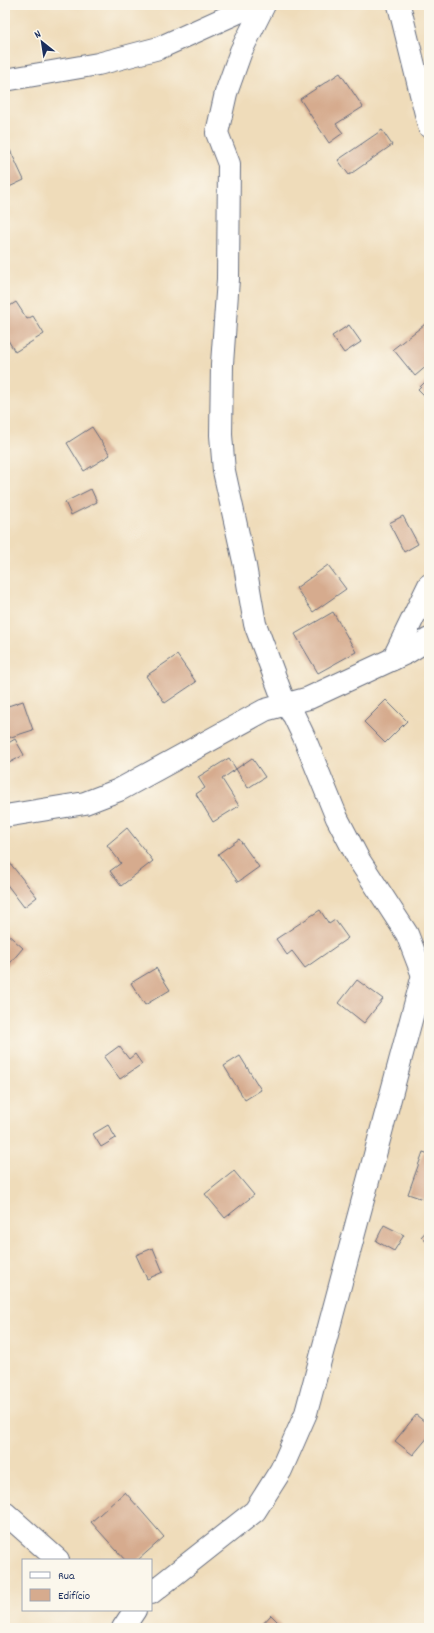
<svg xmlns="http://www.w3.org/2000/svg" width="434" height="1633" font-family="Dekko,sans-serif">
<style>
.building{fill:#d6ab8e}
.lines{fill:none;stroke-linecap:round;stroke-linejoin:round}
.minor-casing{stroke:#656c7e;stroke-width:24}
.minor{stroke:#fff;stroke-width:22}
</style>
<rect width="100%" height="100%" fill="#fbf7ec"/>
<filter id="ink" filterUnits="userSpaceOnUse"><feTurbulence type="fractalNoise" baseFrequency=".025" numOctaves="2"/><feDisplacementMap in="SourceGraphic" scale="8" xChannelSelector="R" yChannelSelector="G"/><feConvolveMatrix kernelMatrix="1 2 1 2 8 2 1 2 1" color-interpolation-filters="sRGB"/></filter>
<filter id="wash" filterUnits="userSpaceOnUse"><feTurbulence type="fractalNoise" baseFrequency=".012" numOctaves="4" result="noise"/><feDisplacementMap in="SourceGraphic" scale="16" xChannelSelector="R" yChannelSelector="G"/><feGaussianBlur stdDeviation="0.9" result="paint"/><feColorMatrix in="noise" values="0 0 0 0 0 0 0 0 0 0 0 0 0 0 0 0 0 1.4 0 .05"/><feComposite in="paint" operator="in"/></filter>
<g filter="url(#wash)">
<rect width="100%" height="100%" fill="#efdcba"/>
<g id="blocks">
<g class="building">
<path d="M340,73L363,107L336,124L343,133L329,143L300,99Z"/>
<path d="M382,130L392,145L349,175L338,160Z"/>
<path d="M10,150L24,180L5,189V152Z"/>
<path d="M16,302L27,319L33,316L44,334L15,352L5,335V309Z"/>
<path d="M429,321V364L415,376L393,349Z"/>
<path d="M349,325L361,342L344,353L332,336Z"/>
<path d="M429,378V400L418,389Z"/>
<path d="M92,427L110,455L84,471L67,443Z"/>
<path d="M91,489L97,502L71,515L65,502Z"/>
<path d="M403,516L418,544L404,552L389,523Z"/>
<path d="M328,565L346,589L313,612L296,588Z"/>
<path d="M333,612L356,652L318,673L295,634Z"/>
<path d="M177,655L196,682L165,703L146,676Z"/>
<path d="M386,700L407,721L385,743L364,722Z"/>
<path d="M23,701L33,730L5,739V707Z"/>
<path d="M15,739L24,755L9,763L5,756V745Z"/>
<path d="M229,758L236,769L252,758L265,777L248,788L236,769L222,779L239,806L213,822L196,794L205,788L198,777Z"/>
<path d="M127,828L153,861L121,886L110,871L121,863L107,845Z"/>
<path d="M239,839L259,867L238,882L218,854Z"/>
<path d="M9,862L37,897L24,907L5,882V865Z"/>
<path d="M320,910L329,924L335,920L348,938L305,968L292,951L287,955L276,939Z"/>
<path d="M5,932L23,948L5,969Z"/>
<path d="M156,968L170,990L145,1005L131,983Z"/>
<path d="M357,980L383,999L364,1023L339,1003Z"/>
<path d="M119,1046L129,1059L135,1054L142,1064L120,1079L104,1057Z"/>
<path d="M240,1056L261,1090L245,1100L224,1066Z"/>
<path d="M108,1125L116,1138L101,1147L93,1134Z"/>
<path d="M423,1152L429,1154V1201L408,1194Z"/>
<path d="M234,1171L254,1195L225,1218L205,1194Z"/>
<path d="M384,1225L404,1235L394,1251L376,1241Z"/>
<path d="M429,1228V1244L421,1237Z"/>
<path d="M153,1248L163,1272L147,1279L136,1255Z"/>
<path d="M416,1415L429,1425V1436L413,1455L395,1441Z"/>
<path d="M125,1492L164,1537L138,1560H125L91,1522Z"/>
<path d="M271,1615L284,1628H259Z"/>
</g>
</g>
</g>
<g filter="url(#ink)">
<use href="#blocks" fill-opacity="0" stroke="#656c7e" stroke-width="1"/>
<g class="lines">
<defs>
<g id="minor">
<path d="M264,5L241,51L226,93L217,133L229,164L228,279L222,364L221,435L224,471L245,566L255,624L285,704L294,716L304,737L337,818L359,860L407,934L429,991"/>
<path d="M399,5L429,126"/>
<path d="M5,80L98,64L159,48L254,5"/>
<path d="M393,659L429,585"/>
<path d="M5,816L85,803L119,790L265,710L309,698L408,652L429,639"/>
<path d="M5,1513L58,1560"/>
<path d="M151,1593L255,1511L281,1470L306,1413L423,975"/>
<path d="M123,1628L135,1610"/>
</g>
</defs>
<use href="#minor" class="minor-casing"/>
<use href="#minor" class="minor"/>
</g>
</g>
<rect width="434" height="1633" fill="none" stroke="#fbf7ec" stroke-width="20"/>
<rect x="22" y="1559" width="130" height="52" fill="#fbf7ec" stroke="#a1a7b3"/>
<rect x="30" y="1572" width="20" height="6" fill="#ffffff" stroke="#a1a7b3"/>
<text x="58" y="1579" font-size="12" fill="#1b2f5e">Rua</text>
<rect x="30" y="1589" width="20" height="12" fill="#d6ab8e" stroke="#a1a7b3"/>
<text x="58" y="1599" font-size="12" fill="#1b2f5e">Edifício</text>
<g transform="translate(42 42) rotate(330)" stroke="#fbf7ec" stroke-width="3" paint-order="stroke">
<path d="M0-3L7 15L0 10L-7 15Z" fill="#1b2f5e"/>
<text y="-6" font-size="11" font-weight="bold" text-anchor="middle" fill="#1b2f5e">N</text>
</g>
</svg>
